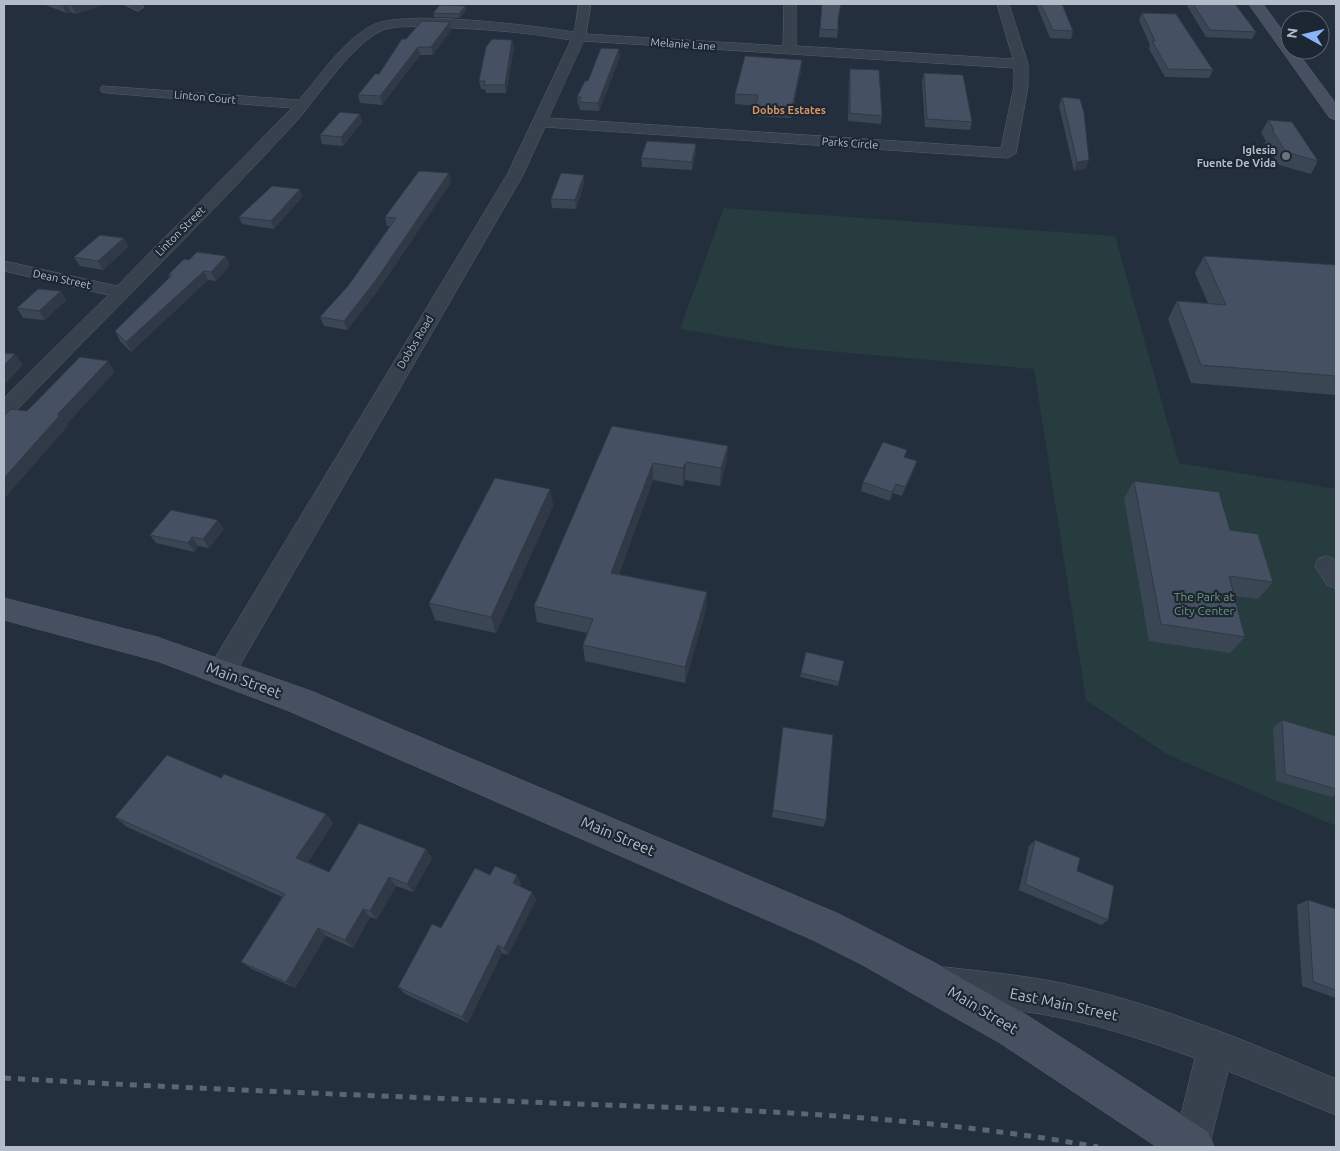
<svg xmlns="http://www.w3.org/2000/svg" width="1340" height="1151" font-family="Ubuntu,sans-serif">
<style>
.green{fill:#263c3f}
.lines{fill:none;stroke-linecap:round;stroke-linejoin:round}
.street-casing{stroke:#565f6c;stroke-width:1}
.secondary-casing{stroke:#565f6c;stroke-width:1}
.street{fill:#38414e;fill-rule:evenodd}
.secondary{fill:#465061;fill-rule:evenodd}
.rail{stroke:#5a6575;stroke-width:5;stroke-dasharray:7 7;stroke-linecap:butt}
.wall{fill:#3b4654}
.shaded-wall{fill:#303945}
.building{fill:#455162;stroke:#303945}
.worship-dot{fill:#6b7280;stroke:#1d2633;stroke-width:2}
.labels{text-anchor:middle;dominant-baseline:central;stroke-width:4.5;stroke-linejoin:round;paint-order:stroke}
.far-street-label{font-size:11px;fill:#b4bcc9;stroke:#1d2633}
.far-neighbourhood-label{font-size:11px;font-weight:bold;fill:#d59563;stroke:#1d2633}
.far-poi-label{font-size:11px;font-weight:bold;fill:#b4bcc9;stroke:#1d2633;text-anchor:end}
.park-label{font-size:12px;fill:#6b9a76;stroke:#1d2633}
.near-street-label{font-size:15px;fill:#b4bcc9;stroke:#1d2633}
</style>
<rect width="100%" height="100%" fill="#242f3e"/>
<path class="green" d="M724,208L1115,236L1179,463L1336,489V826L1168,755L1086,700L1034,369L792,348L680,329Z"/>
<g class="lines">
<defs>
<g id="street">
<path d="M124,4H140L144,7L138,11Z"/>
<path d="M579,4H591L586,34L783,46L784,4H796V46L1013,59L997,4H1009L1028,64V86L1016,153L1008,158L545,127L523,175L232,679L222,683L212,679L208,671L212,663L507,175L571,40C524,32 476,28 428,27C415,27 396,25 383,30C352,43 316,100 293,125C202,224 105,318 12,415L4,417V398L108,295L4,271V261L117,286L292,108L107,93L102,92L100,89L102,86L299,100C321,75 343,40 373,25C405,9 535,26 574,32ZM584,41L1014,68V86L1001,148L549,118Z"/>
<path d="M1327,556L1336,560V588L1327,585L1315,566L1318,559Z"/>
<path d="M944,967C988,972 1032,976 1075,986C1165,1007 1252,1043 1336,1079V1115L1228,1071L1209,1147H1173L1195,1058C1145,1040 1094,1023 1041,1014C1007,1008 963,1009 932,996L927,984L932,972Z"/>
</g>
<g id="secondary">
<path d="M1249,4H1263L1290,41V50H1296L1336,104V120L1330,118Z"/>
<path d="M4,598L157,637L311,691L839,914L935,963L1028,1016L1208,1132L1214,1147H1157L1000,1043L861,964L813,940L289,711L157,661L4,620Z"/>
</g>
</defs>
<use href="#street" class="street-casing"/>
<use href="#secondary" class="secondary-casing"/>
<use href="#street" class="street"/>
<use href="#secondary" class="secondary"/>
<path class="rail" d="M4,1078C195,1089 386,1096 577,1104C752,1110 925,1116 1098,1147"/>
</g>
<g class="wall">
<path d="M43,4H106L76,14L71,12L66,13Z"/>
<path d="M822,4H841L838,21V30L837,38L819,37Z"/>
<path d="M1036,4H1062L1073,31L1071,39L1050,38Z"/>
<path d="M1186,4H1235L1256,32L1252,39L1206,37Z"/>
<path d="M465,6L466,10L460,18L434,17L433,13Z"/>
<path d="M1142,13L1213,70L1209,78L1165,77L1149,49L1150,45L1139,20Z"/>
<path d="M451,30L433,55H420L382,105L360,103L358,95L379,74L406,39Z"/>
<path d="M512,40L514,48L506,93H486L485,89H481L479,81Z"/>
<path d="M620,57L599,111L580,110L579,105H578L577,97L588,81Z"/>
<path d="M850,69L882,116L881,124L848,121L849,77Z"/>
<path d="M801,71L791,118L755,116L756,106L735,104V94Z"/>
<path d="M924,73L972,122L970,130L925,127L922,81Z"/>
<path d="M1062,97L1089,160L1085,169L1074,171L1059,106Z"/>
<path d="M360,114L362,122L343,146L322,144L320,135Z"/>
<path d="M1268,120L1318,161L1311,174L1279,165L1265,143L1266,141L1261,133Z"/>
<path d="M696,152L692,170L642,167L641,158Z"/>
<path d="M449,173L451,182L379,289L347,330L324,326L320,317L348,286L390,226H387L385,217Z"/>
<path d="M584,175V184L576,209L552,208L551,199Z"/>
<path d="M303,196L274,229L242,224L239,217Z"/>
<path d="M124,238L128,247L103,270L80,266L74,257Z"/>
<path d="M1204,256L1336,265V395L1191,383L1168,319L1177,301L1208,303L1195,273Z"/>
<path d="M230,265L216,281L208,280L131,352L120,341L115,331L170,278L168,275Z"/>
<path d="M61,291L66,300L45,320L23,318L17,308Z"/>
<path d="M612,426L728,446L726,464L720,486L685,480L683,486L653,480L619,574L707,592L706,609L685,683L585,661L583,645L587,633L537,622L534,606Z"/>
<path d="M905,457L914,470L902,496L893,493L890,501L861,491L863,482Z"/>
<path d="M1134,481L1230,530L1273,582L1258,599L1234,596L1245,637L1230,653L1149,641L1124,498Z"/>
<path d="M550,489L553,506L496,633L435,620L429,603Z"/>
<path d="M224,529L209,548L198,546L194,552L156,543L150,535Z"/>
<path d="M806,652L839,682L838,686L800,677Z"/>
<path d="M1282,720L1336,741V794L1332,797L1276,781L1273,728Z"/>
<path d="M783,727L826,820L823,827L772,817L782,735Z"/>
<path d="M221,778L326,814L333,823L308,862L329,872L426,849L432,858L413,892L396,886L377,919L370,917L353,948L326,936L295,988L252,969L241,962L282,897L127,827L115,817Z"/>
<path d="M1035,840L1108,920L1101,925L1019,890L1029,846Z"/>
<path d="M490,875H517L521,884L520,886L532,892L536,900L508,955L502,953L468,1023L405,994L398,987L441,928Z"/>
<path d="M1308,900L1336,909V998L1302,986L1297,905Z"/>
</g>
<g class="shaded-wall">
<path d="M67,4L71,12L66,13L63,6Z"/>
<path d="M79,4H106L76,14L72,6Z"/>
<path d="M465,6L466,10L460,18L459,14Z"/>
<path d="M450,22L451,30L433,55L431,47Z"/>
<path d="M512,40L514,48L506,93L505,85Z"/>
<path d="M418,47L420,55L382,105L380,96Z"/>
<path d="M619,49L620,57L599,111L598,103Z"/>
<path d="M802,60L801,71L791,118L792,108Z"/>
<path d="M360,114L362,122L343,146L341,137Z"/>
<path d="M696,144V152L692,170V162Z"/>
<path d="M1089,160L1085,169L1074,171L1077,162Z"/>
<path d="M449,173L451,182L379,289L347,330L344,321Z"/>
<path d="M584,175V184L576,209L575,200Z"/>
<path d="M300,189L303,196L274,229L271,221Z"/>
<path d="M124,238L128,247L103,270L98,261Z"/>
<path d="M226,256L230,265L216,281L211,272Z"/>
<path d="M204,271L208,280L131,352L126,342Z"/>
<path d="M61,291L66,300L45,320L39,311Z"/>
<path d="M15,354L23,365L4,385V365Z"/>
<path d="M108,361L115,372L67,424L68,426L4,499V478L57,415Z"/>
<path d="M728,446L726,464L720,486L721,468Z"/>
<path d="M917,461L914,470L902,496L905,487Z"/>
<path d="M686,462L685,480L683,486V468Z"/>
<path d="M653,463V480L613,589L611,573Z"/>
<path d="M896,484L893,493L890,501L892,492Z"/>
<path d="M550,489L553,506L496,633L491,617Z"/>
<path d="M218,520L224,529L209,548L203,539Z"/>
<path d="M192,537L198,546L194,552L188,543Z"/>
<path d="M707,592L706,609L685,683V667Z"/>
<path d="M326,814L333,823L305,867L296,858Z"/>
<path d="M426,849L432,858L413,892L407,884Z"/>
<path d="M517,875L521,884L517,892L513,883Z"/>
<path d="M389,877L396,886L377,919L370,911Z"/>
<path d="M532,892L536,900L508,955L504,948Z"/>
<path d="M363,909L370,917L353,948L345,940Z"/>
<path d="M318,928L326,936L295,988L286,982Z"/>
<path d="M498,945L502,953L468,1023L462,1017Z"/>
</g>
<g class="building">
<path d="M58,4H79L72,6L67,4L63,6Z"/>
<path d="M822,4H841L838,18V30L820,29Z"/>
<path d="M1041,4H1062L1073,31L1053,30Z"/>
<path d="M1193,4H1235L1256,32L1210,30Z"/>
<path d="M440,5L465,6L459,14L433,13Z"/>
<path d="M1142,13L1176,14L1213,70L1168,69L1152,41H1155Z"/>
<path d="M422,21L450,22L431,47H418L380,96L358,95L375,74H379L402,39H406Z"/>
<path d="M492,39L512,40L505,85H484L485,81H479L486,47Z"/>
<path d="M601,48L619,49L598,103L579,102L581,97H577L585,81H588Z"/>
<path d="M745,56L802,60L792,108L756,106L758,95L735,94Z"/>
<path d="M850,69L879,70L882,116L850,113Z"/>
<path d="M924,73L963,75L972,122L927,119Z"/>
<path d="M1062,97L1080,99L1084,113L1089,160L1077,162Z"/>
<path d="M340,112L360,114L341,137L320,135Z"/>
<path d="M1268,120L1292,122L1318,161L1286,152L1272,130H1274Z"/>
<path d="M647,141L696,144L692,162L641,158Z"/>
<path d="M419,171L449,173L376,280L344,321L320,317L348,286L396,218L385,217Z"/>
<path d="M561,173L584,175L575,200L551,199Z"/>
<path d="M272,186L300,189L271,221L239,217Z"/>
<path d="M100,235L124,238L98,261L74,257Z"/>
<path d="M197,252L226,256L211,272L204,271L126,342L115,331L172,275H168L184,259L189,260Z"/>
<path d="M1204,256L1336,265V376L1201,365L1177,301L1226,305Z"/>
<path d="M38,289L61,291L39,311L17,308Z"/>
<path d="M4,353L15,354L4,365Z"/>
<path d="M80,357L108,361L57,415H60L4,478V416L11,409L27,411Z"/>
<path d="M612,426L728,446L721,468L686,462L683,468L653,463L611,573L707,592L685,667L583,645L593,619L534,606Z"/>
<path d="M883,442L907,450L904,457L917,461L905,487L896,484L892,492L863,482Z"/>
<path d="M495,478L550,489L491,617L429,603Z"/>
<path d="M1134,481L1219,492L1230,530L1258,534L1273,582L1229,576L1245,637L1161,624Z"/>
<path d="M171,510L218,520L203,539L192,537L188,543L150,535Z"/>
<path d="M806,652L844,661L839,682L801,673Z"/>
<path d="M1282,720L1336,736V789L1285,774Z"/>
<path d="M783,727L833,735L826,820L773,810Z"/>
<path d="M167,755L221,778L224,774L326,814L296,858L329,872L359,823L426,849L407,884L389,877L370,911L363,909L345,940L318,928L286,982L241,962L285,894L115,817Z"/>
<path d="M1035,840L1080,858L1077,871L1114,886L1108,920L1025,884Z"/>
<path d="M495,866L517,875L513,883L532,892L504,948L498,945L462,1017L398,987L432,924L441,928L475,868L490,875Z"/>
<path d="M1308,900L1336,909V990L1313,982Z"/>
</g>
<circle class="worship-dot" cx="1286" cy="156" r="5"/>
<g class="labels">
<g class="far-street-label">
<text transform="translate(683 44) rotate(4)">Melanie Lane</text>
<text transform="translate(205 97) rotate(5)">Linton Court</text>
<text transform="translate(850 143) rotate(4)">Parks Circle</text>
<text transform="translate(180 231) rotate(-45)">Linton Street</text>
<text transform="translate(62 279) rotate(12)">Dean Street</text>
<text transform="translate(415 342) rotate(-59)">Dobbs Road</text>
</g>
<g class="far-neighbourhood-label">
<text x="789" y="110">Dobbs Estates</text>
</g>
<g class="far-poi-label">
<text x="1276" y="150">Iglesia<tspan x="1276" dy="13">Fuente De Vida</tspan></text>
</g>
<g class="park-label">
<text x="1204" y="596">The Park at<tspan x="1204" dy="14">City Center</tspan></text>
</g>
<g class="near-street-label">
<text transform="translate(244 680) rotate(20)">Main Street</text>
<text transform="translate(618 836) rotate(23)">Main Street</text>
<text transform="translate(1064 1004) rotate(12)">East Main Street</text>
<text transform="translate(983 1010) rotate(31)">Main Street</text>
</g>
</g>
<rect width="1340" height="1151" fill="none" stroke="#b4bcc9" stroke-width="10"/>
<g transform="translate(1305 35) rotate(278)"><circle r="24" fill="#1d2633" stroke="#59626f"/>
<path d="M0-4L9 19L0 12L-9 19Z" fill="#8ab4f8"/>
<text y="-8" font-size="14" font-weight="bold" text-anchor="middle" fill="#b4bcc9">N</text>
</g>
</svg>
